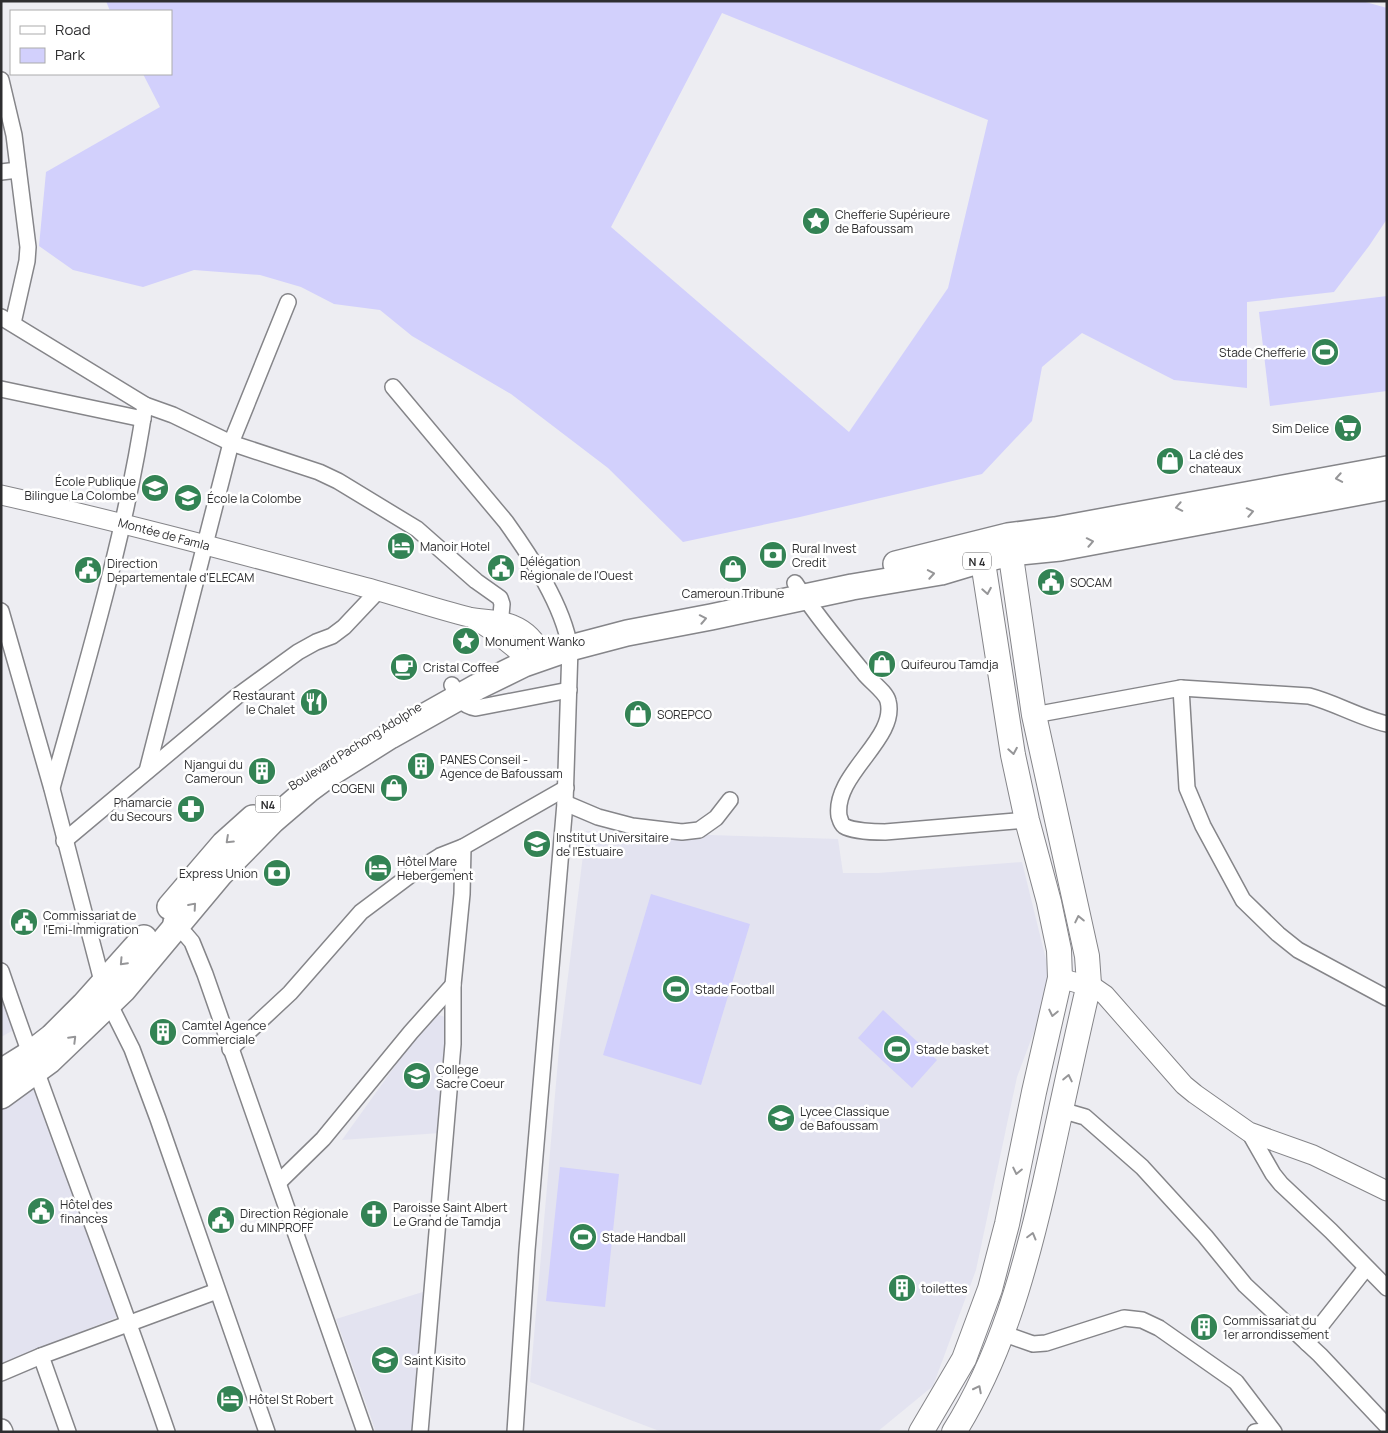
<svg xmlns="http://www.w3.org/2000/svg" width="1388" height="1433" font-family="Manrope,sans-serif">
<style>
.built{fill:#e3e3f0}
.green{fill:#d2d0fc;fill-rule:evenodd}
.lines{fill:none;stroke-linecap:round;stroke-linejoin:round}
.minor-casing{stroke:#858589;stroke-width:18}
.tertiary-casing{stroke:#858589;stroke-width:21}
.secondary-casing{stroke:#858589;stroke-width:24}
.primary-casing{stroke:#858589;stroke-width:26}
.trunk-casing{stroke:#858589;stroke-width:28}
.minor{stroke:#fff;stroke-width:15}
.tertiary{stroke:#fff;stroke-width:19}
.secondary{stroke:#fff;stroke-width:21}
.primary{stroke:#fff;stroke-width:24}
.trunk{stroke:#fff;stroke-width:25}
.oneway{stroke:#969698}
.labels{text-anchor:middle;dominant-baseline:central;stroke-width:5;stroke-linejoin:round;paint-order:stroke}
.shield{fill:#fff;stroke:#6d6d6e;stroke-width:1}
.shield-label{font-size:11px;font-weight:bold;fill:#2e2e30}
.poi-label{font-size:12px;fill:#2e2e30;stroke:#fff;text-anchor:start}
.street-label{font-size:12px;fill:#2e2e30;stroke:#fff}
</style>
<rect width="100%" height="100%" fill="#ededf2"/>
<g class="built">
<path d="M586,831L838,839L843,873H878L1022,862L1052,984L1017,1077L976,1270L933,1386L877,1432H662L530,1382L559,1049Z"/>
<path d="M1,966L19,1027L1,1037Z"/>
<path d="M433,1013L451,1019L440,1133L342,1140Z"/>
<path d="M33,1076L117,1317L1,1365V1104Z"/>
<path d="M426,1291L415,1432H376L336,1319Z"/>
</g>
<g class="green">
<path d="M106,1H1362L1387,8V219L1369,246L1334,292L1247,302V388L1174,380L1082,333L1042,367L1032,421L982,474L800,517L683,542L608,468L511,394L412,336L380,310L334,304L301,287L260,275L194,270L143,287L73,270L39,246L46,172L160,107L143,74H171V11H110ZM722,13L988,120L948,288L849,432L611,227Z"/>
<path d="M1387,296V391L1270,406L1259,312Z"/>
<path d="M651,894L750,924L701,1085L603,1055Z"/>
<path d="M883,1010L937,1060L912,1088L858,1038Z"/>
<path d="M560,1167L619,1174L605,1307L546,1301Z"/>
</g>
<g class="lines">
<defs>
<g id="minor">
<path d="M1,80L14,135L28,247L27,261L13,323"/>
<path d="M1,172L18,170"/>
<path d="M1,317L145,405L173,415L231,443L319,472L338,481L417,529L476,581L500,598L502,604L501,615L491,629"/>
<path d="M393,387L506,522C531,557 563,605 570,648L565,803L527,1250L515,1432"/>
<path d="M1,389L143,419"/>
<path d="M795,583C815,614 840,644 864,673C870,681 886,692 888,701C898,739 833,774 839,816C840,819 841,824 844,826C852,831 875,832 885,832L1027,820"/>
<path d="M1,611L52,789L103,985L109,1003L132,1049L158,1119L267,1432"/>
<path d="M452,685C458,697 462,706 476,708L569,690"/>
<path d="M1181,688L1187,788L1203,826L1243,900L1278,934L1298,950L1387,998"/>
<path d="M1034,715L1181,688L1309,696C1336,703 1360,718 1387,724"/>
<path d="M147,771L231,443L288,302"/>
<path d="M52,788C87,661 126,534 145,405"/>
<path d="M565,803L598,817L632,826L682,832L699,830L716,818L730,800"/>
<path d="M64,841L236,697L298,652L316,642L332,636L344,627L378,591"/>
<path d="M171,922L186,935L192,942L205,974L365,1432"/>
<path d="M1,971C54,1126 114,1277 167,1432"/>
<path d="M230,1049L290,993L361,912L413,873L440,856L463,847L566,788"/>
<path d="M1061,1110L1085,1117L1142,1167L1205,1236L1245,1285L1320,1355L1387,1426"/>
<path d="M1249,1132L1273,1174L1281,1184L1331,1231L1387,1288"/>
<path d="M279,1182L323,1139L411,1032L453,985"/>
<path d="M1002,1333L1033,1344L1046,1343L1124,1318L1142,1320L1159,1328L1236,1382L1274,1432"/>
<path d="M1307,1343L1366,1268"/>
<path d="M41,1356L68,1432"/>
<path d="M1,1373L41,1356L217,1291"/>
<path d="M420,1432L453,1044V985L462,894L463,847"/>
<path d="M1255,1432L1272,1430"/>
</g>
<g id="tertiary">
<path d="M1,495C122,522 240,554 360,586C396,595 432,608 469,617C484,620 499,619 513,625C528,631 537,642 543,656"/>
<path d="M474,619L497,634L518,651L524,664"/>
<path d="M1060,978L1081,984H1089L1105,995L1184,1085L1195,1094L1249,1132L1313,1155L1387,1191"/>
</g>
<path id="secondary" d="M1,1430L2,1432"/>
<g id="primary">
<path d="M921,1432L964,1359L990,1289L1007,1224L1034,1092L1060,978L1059,950L1049,902L1027,820L1013,755L980,543"/>
<path d="M954,1432C1001,1357 1024,1273 1044,1187C1059,1120 1073,1052 1089,984L1087,956L1034,715L1008,536"/>
</g>
<g id="trunk">
<path d="M896,564L1008,536L1055,530L1387,469"/>
<path d="M170,907L224,844L253,818"/>
<path d="M1,1072L30,1054L52,1037L84,1005L144,938"/>
<path d="M1,1096L49,1061L123,990L220,874L273,820L308,790L331,773L390,736L477,687L524,664L570,648L627,633L711,617L852,587L941,572L981,560L1010,553L1060,548L1387,487"/>
</g>
</defs>
<use href="#minor" class="minor-casing"/>
<use href="#tertiary" class="tertiary-casing"/>
<use href="#secondary" class="secondary-casing"/>
<use href="#primary" class="primary-casing"/>
<use href="#trunk" class="trunk-casing"/>
<use href="#minor" class="minor"/>
<use href="#tertiary" class="tertiary"/>
<use href="#secondary" class="secondary"/>
<use href="#primary" class="primary"/>
<use href="#trunk" class="trunk"/>
</g>
<defs><path id="oneway-chevron" d="M-2-3.5L2.5 0L-2 3.5" fill="none" stroke-width="1.6" stroke-linecap="round" stroke-linejoin="round" transform="scale(1.25)"/></defs>
<g class="oneway">
<use href="#oneway-chevron" transform="translate(1339 478) rotate(170)"/>
<use href="#oneway-chevron" transform="translate(1179 507) rotate(169)"/>
<use href="#oneway-chevron" transform="translate(1250 512) rotate(-11)"/>
<use href="#oneway-chevron" transform="translate(1090 542) rotate(-11)"/>
<use href="#oneway-chevron" transform="translate(931 574) rotate(-10)"/>
<use href="#oneway-chevron" transform="translate(987 591) rotate(80)"/>
<use href="#oneway-chevron" transform="translate(703 619) rotate(-11)"/>
<use href="#oneway-chevron" transform="translate(1013 751) rotate(80)"/>
<use href="#oneway-chevron" transform="translate(229 840) rotate(137)"/>
<use href="#oneway-chevron" transform="translate(193 906) rotate(-49)"/>
<use href="#oneway-chevron" transform="translate(1079 919) rotate(-102)"/>
<use href="#oneway-chevron" transform="translate(123 962) rotate(133)"/>
<use href="#oneway-chevron" transform="translate(1053 1013) rotate(102)"/>
<use href="#oneway-chevron" transform="translate(73 1039) rotate(-45)"/>
<use href="#oneway-chevron" transform="translate(1068 1078) rotate(-78)"/>
<use href="#oneway-chevron" transform="translate(1017 1171) rotate(102)"/>
<use href="#oneway-chevron" transform="translate(1032 1236) rotate(-75)"/>
<use href="#oneway-chevron" transform="translate(978 1389) rotate(-63)"/>
</g>
<defs>
<symbol id="sight-disc" viewBox="-11 -11 22 22"><circle r="9.5" fill="#338354" stroke="#fff"/><path d="M0-6L1.8-2.2L6-1.7L2.9 1.2L3.7 5.4L0 3.3L-3.7 5.4L-2.9 1.2L-6-1.7L-1.8-2.2Z" fill="#fff"/></symbol>
<symbol id="stadium-disc" viewBox="-11 -11 22 22"><circle r="9.5" fill="#338354" stroke="#fff"/><path d="M0-5a6.5 5 0 1 0 0 10a6.5 5 0 1 0 0-10ZM-3.5-1.8h7v3.6h-7Z" fill="#fff"/></symbol>
<symbol id="supermarket-disc" viewBox="-11 -11 22 22"><circle r="9.5" fill="#338354" stroke="#fff"/><path d="M-6-5.5h2.5l.6 2H6L4.5 2H-2.5L-4.4-4H-6ZM-1.5 3.2a1.3 1.3 0 1 0 .1 0ZM3 3.2a1.3 1.3 0 1 0 .1 0Z" fill="#fff"/></symbol>
<symbol id="shop-disc" viewBox="-11 -11 22 22"><circle r="9.5" fill="#338354" stroke="#fff"/><path d="M-5-2.5h2.3a2.7 3.5 0 0 1 5.4 0H5L5.5 6h-11ZM-1.5-2.5h3a1.5 2.3 0 0 0-3 0Z" fill="#fff"/></symbol>
<symbol id="school-disc" viewBox="-11 -11 22 22"><circle r="9.5" fill="#338354" stroke="#fff"/><path d="M0-5L7-2L0 1L-7-2ZM-4 1L0 2.5L4 1V4Q0 6-4 4Z" fill="#fff"/></symbol>
<symbol id="hotel-disc" viewBox="-11 -11 22 22"><circle r="9.5" fill="#338354" stroke="#fff"/><path d="M-6-4.5h1.5V1H6V5H4.5V3h-9V5H-6ZM-4 0a1.8 1.8 0 1 1 3.6 0ZM.5 0V-2.5h3Q6-2.5 6 0Z" fill="#fff"/></symbol>
<symbol id="bank-disc" viewBox="-11 -11 22 22"><circle r="9.5" fill="#338354" stroke="#fff"/><path d="M-6-4H6V4H-6ZM0-2.3a2.3 2.3 0 1 0 0 4.6a2.3 2.3 0 1 0 0-4.6Z" fill="#fff"/></symbol>
<symbol id="civic-disc" viewBox="-11 -11 22 22"><circle r="9.5" fill="#338354" stroke="#fff"/><path d="M-.6-6.5H3V-4.5H.6V-3L4-1V1h2V6H-6V1h2V-1L-.6-3ZM-1.2 2.5V6h2.4V2.5Z" fill="#fff"/></symbol>
<symbol id="cafe-disc" viewBox="-11 -11 22 22"><circle r="9.5" fill="#338354" stroke="#fff"/><path d="M-5.5-4.5H6V0H3Q3 3.5 0 3.5H-2.5Q-5.5 3.5-5.5 0ZM3-3.2v2h1.7v-2ZM-6 4.5H4V6H-6Z" fill="#fff"/></symbol>
<symbol id="restaurant-disc" viewBox="-11 -11 22 22"><circle r="9.5" fill="#338354" stroke="#fff"/><path d="M-5-6h1v4h1v-4h1v4h1v-4h1v5L-1.5 .5V6h-2V.5L-5-1ZM5-6V6H3V1.5H1.5Q1.5-4 5-6Z" fill="#fff"/></symbol>
<symbol id="building-disc" viewBox="-11 -11 22 22"><circle r="9.5" fill="#338354" stroke="#fff"/><path d="M-4-6H4V6H1V3H-1V6H-4ZM-2.5-4.3h1.7v1.8h-1.7ZM.8-4.3h1.7v1.8H.8ZM-2.5-1h1.7V.8h-1.7ZM.8-1h1.7V.8H.8Z" fill="#fff"/></symbol>
<symbol id="pharmacy-disc" viewBox="-11 -11 22 22"><circle r="9.5" fill="#338354" stroke="#fff"/><path d="M-2-6h4v4h4v4h-4v4h-4v-4h-4v-4h4Z" fill="#fff"/></symbol>
<symbol id="church-disc" viewBox="-11 -11 22 22"><circle r="9.5" fill="#338354" stroke="#fff"/><path d="M-1.2-6h2.4v3.5h3.3v2.4h-3.3V6h-2.4V-.1h-3.3v-2.4h3.3Z" fill="#fff"/></symbol>
</defs>
<g fill-rule="evenodd">
<use href="#sight-disc" x="800" y="205" width="32" height="32"/>
<use href="#stadium-disc" x="1309" y="336" width="32" height="32"/>
<use href="#supermarket-disc" x="1332" y="412" width="32" height="32"/>
<use href="#shop-disc" x="1154" y="445" width="32" height="32"/>
<use href="#school-disc" x="139" y="472" width="32" height="32"/>
<use href="#school-disc" x="172" y="482" width="32" height="32"/>
<use href="#hotel-disc" x="385" y="530" width="32" height="32"/>
<use href="#bank-disc" x="757" y="539" width="32" height="32"/>
<use href="#civic-disc" x="485" y="552" width="32" height="32"/>
<use href="#shop-disc" x="717" y="553" width="32" height="32"/>
<use href="#civic-disc" x="72" y="554" width="32" height="32"/>
<use href="#civic-disc" x="1035" y="566" width="32" height="32"/>
<use href="#sight-disc" x="450" y="625" width="32" height="32"/>
<use href="#shop-disc" x="866" y="648" width="32" height="32"/>
<use href="#cafe-disc" x="388" y="651" width="32" height="32"/>
<use href="#restaurant-disc" x="298" y="686" width="32" height="32"/>
<use href="#shop-disc" x="622" y="698" width="32" height="32"/>
<use href="#building-disc" x="405" y="750" width="32" height="32"/>
<use href="#building-disc" x="246" y="755" width="32" height="32"/>
<use href="#shop-disc" x="378" y="772" width="32" height="32"/>
<use href="#pharmacy-disc" x="175" y="793" width="32" height="32"/>
<use href="#school-disc" x="521" y="828" width="32" height="32"/>
<use href="#hotel-disc" x="362" y="852" width="32" height="32"/>
<use href="#bank-disc" x="261" y="857" width="32" height="32"/>
<use href="#civic-disc" x="8" y="906" width="32" height="32"/>
<use href="#stadium-disc" x="660" y="973" width="32" height="32"/>
<use href="#building-disc" x="147" y="1016" width="32" height="32"/>
<use href="#stadium-disc" x="881" y="1033" width="32" height="32"/>
<use href="#school-disc" x="401" y="1060" width="32" height="32"/>
<use href="#school-disc" x="765" y="1102" width="32" height="32"/>
<use href="#civic-disc" x="25" y="1195" width="32" height="32"/>
<use href="#church-disc" x="358" y="1198" width="32" height="32"/>
<use href="#civic-disc" x="205" y="1204" width="32" height="32"/>
<use href="#stadium-disc" x="567" y="1221" width="32" height="32"/>
<use href="#building-disc" x="886" y="1272" width="32" height="32"/>
<use href="#building-disc" x="1188" y="1311" width="32" height="32"/>
<use href="#school-disc" x="369" y="1344" width="32" height="32"/>
<use href="#hotel-disc" x="214" y="1383" width="32" height="32"/>
</g>
<g class="labels">
<g class="shield">
<rect x="963" y="552.5" width="28" height="17" rx="4"/>
<rect x="255.5" y="795.5" width="25" height="17" rx="4"/>
</g>
<g class="shield-label">
<text x="977" y="561">N 4</text>
<text x="268" y="804">N4</text>
</g>
<g class="poi-label">
<text x="835" y="214">Chefferie Supérieure<tspan x="835" dy="14">de Bafoussam</tspan></text>
<text x="1306" y="352" text-anchor="end">Stade Chefferie</text>
<text x="1329" y="428" text-anchor="end">Sim Delice</text>
<text x="1189" y="454">La clé des<tspan x="1189" dy="14">chateaux</tspan></text>
<text x="136" y="481" text-anchor="end">École Publique<tspan x="136" dy="14">Bilingue La Colombe</tspan></text>
<text x="207" y="498">École la Colombe</text>
<text x="420" y="546">Manoir Hotel</text>
<text x="792" y="548">Rural Invest<tspan x="792" dy="14">Credit</tspan></text>
<text x="520" y="561">Délégation<tspan x="520" dy="14">Régionale de l'Ouest</tspan></text>
<text x="107" y="563">Direction<tspan x="107" dy="14">Departementale d'ELECAM</tspan></text>
<text x="1070" y="582">SOCAM</text>
<text x="733" y="593" text-anchor="middle">Cameroun Tribune</text>
<text x="485" y="641">Monument Wanko</text>
<text x="901" y="664">Quifeurou Tamdja</text>
<text x="423" y="667">Cristal Coffee</text>
<text x="295" y="695" text-anchor="end">Restaurant<tspan x="295" dy="14">le Chalet</tspan></text>
<text x="657" y="714">SOREPCO</text>
<text x="440" y="759">PANES Conseil -<tspan x="440" dy="14">Agence de Bafoussam</tspan></text>
<text x="243" y="764" text-anchor="end">Njangui du<tspan x="243" dy="14">Cameroun</tspan></text>
<text x="375" y="788" text-anchor="end">COGENI</text>
<text x="172" y="802" text-anchor="end">Phamarcie<tspan x="172" dy="14">du Secours</tspan></text>
<text x="556" y="837">Institut Universitaire<tspan x="556" dy="14">de l'Estuaire</tspan></text>
<text x="397" y="861">Hôtel Mare<tspan x="397" dy="14">Hebergement</tspan></text>
<text x="258" y="873" text-anchor="end">Express Union</text>
<text x="43" y="915">Commissariat de<tspan x="43" dy="14">l'Emi-Immigration</tspan></text>
<text x="695" y="989">Stade Football</text>
<text x="182" y="1025">Camtel Agence<tspan x="182" dy="14">Commerciale</tspan></text>
<text x="916" y="1049">Stade basket</text>
<text x="436" y="1069">College<tspan x="436" dy="14">Sacre Coeur</tspan></text>
<text x="800" y="1111">Lycee Classique<tspan x="800" dy="14">de Bafoussam</tspan></text>
<text x="60" y="1204">Hôtel des<tspan x="60" dy="14">finances</tspan></text>
<text x="393" y="1207">Paroisse Saint Albert<tspan x="393" dy="14">Le Grand de Tamdja</tspan></text>
<text x="240" y="1213">Direction Régionale<tspan x="240" dy="14">du MINPROFF</tspan></text>
<text x="602" y="1237">Stade Handball</text>
<text x="921" y="1288">toilettes</text>
<text x="1223" y="1320">Commissariat du<tspan x="1223" dy="14">1er arrondissement</tspan></text>
<text x="404" y="1360">Saint Kisito</text>
<text x="249" y="1399">Hôtel St Robert</text>
</g>
<g class="street-label">
<text transform="translate(164 534) rotate(15)">Montée de Famla</text>
<text transform="translate(355 746) rotate(-32)">Boulevard Pachong Adolphe</text>
</g>
</g>
<rect width="1388" height="1433" fill="none" stroke="#2e2e30" stroke-width="5"/>
<rect x="10" y="10" width="162" height="65" fill="#ffffff" stroke="#ababac"/>
<rect x="20" y="26" width="25" height="8" fill="#ffffff" stroke="#ababac"/>
<text x="55" y="35" font-size="15" fill="#2e2e30">Road</text>
<rect x="20" y="48" width="25" height="15" fill="#d2d0fc" stroke="#ababac"/>
<text x="55" y="60" font-size="15" fill="#2e2e30">Park</text>
</svg>
